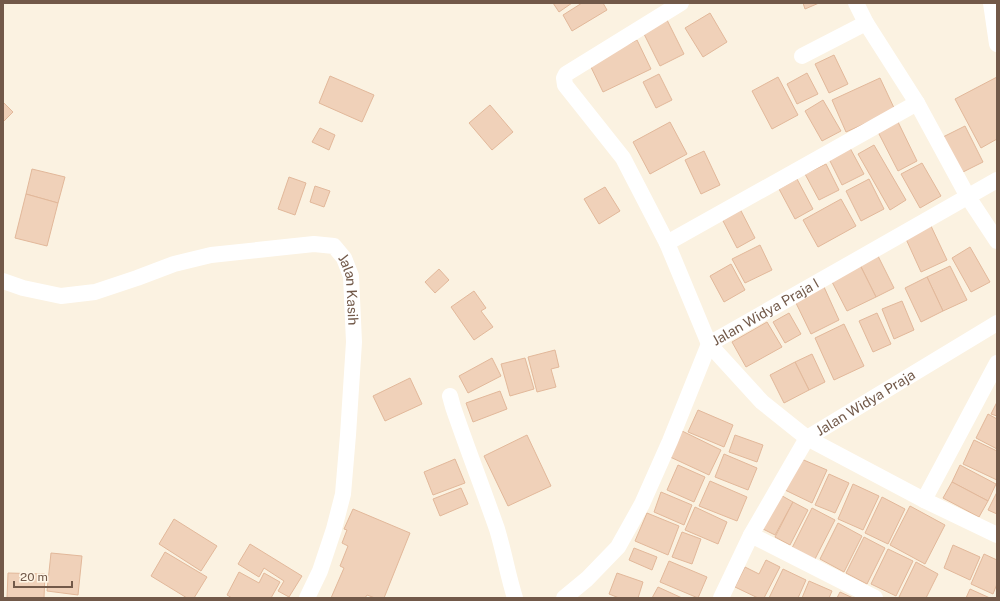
<svg xmlns="http://www.w3.org/2000/svg" width="1000" height="601" font-family="'Public Sans',sans-serif">
<style>
.building{fill:#f0d1b9;stroke:#e2b89a}
.lines{fill:none;stroke-linecap:round;stroke-linejoin:round}
.minor{stroke:#fff;stroke-width:16}
.labels{text-anchor:middle;dominant-baseline:central;stroke-width:3.5;stroke-linejoin:round;paint-order:stroke}
.street-label{font-size:14px;fill:#725949;stroke:#fff6e7}
</style>
<rect width="100%" height="100%" fill="#fbf2e1"/>
<g class="building">
<path d="M553,3H572L559,12Z"/>
<path d="M582,3H603L607,10L572,31L563,15Z"/>
<path d="M803,3H819L805,9Z"/>
<path d="M710,13L727,42L703,57L685,28Z"/>
<path d="M665,16L684,54L660,66L641,28Z"/>
<path d="M637,40L651,69L603,92L589,63Z"/>
<path d="M834,55L848,84L829,93L815,64Z"/>
<path d="M807,73L818,94L797,104L787,84Z"/>
<path d="M659,74L672,100L656,108L643,82Z"/>
<path d="M330,76L374,95L362,122L319,103Z"/>
<path d="M778,77L798,115L772,129L752,91Z"/>
<path d="M997,77V139L981,148L955,99Z"/>
<path d="M880,78L895,110L846,132L832,100Z"/>
<path d="M823,100L841,131L822,141L805,111Z"/>
<path d="M3,102L13,112L3,122Z"/>
<path d="M490,105L513,132L492,150L469,123Z"/>
<path d="M670,122L687,154L650,174L633,142Z"/>
<path d="M898,122L917,161L898,171L878,132Z"/>
<path d="M965,126L983,162L961,173L943,137Z"/>
<path d="M320,128L335,135L329,150L312,142Z"/>
<path d="M874,145L906,200L890,210L858,154Z"/>
<path d="M850,148L864,174L842,185L829,159Z"/>
<path d="M704,151L720,185L701,194L685,160Z"/>
<path d="M922,163L941,196L920,208L901,174Z"/>
<path d="M826,164L839,190L819,200L805,174Z"/>
<path d="M32,169L65,177L58,203L26,194Z"/>
<path d="M289,177L306,183L295,215L278,209Z"/>
<path d="M797,179L813,209L795,219L779,189Z"/>
<path d="M869,179L884,209L861,221L846,191Z"/>
<path d="M315,186L330,191L324,207L310,202Z"/>
<path d="M605,187L620,211L599,224L584,199Z"/>
<path d="M26,194L58,203L47,246L15,238Z"/>
<path d="M841,199L856,226L818,247L803,220Z"/>
<path d="M739,207L755,238L737,248L721,217Z"/>
<path d="M931,226L947,260L921,272L906,239Z"/>
<path d="M760,245L772,270L745,283L732,259Z"/>
<path d="M970,247L990,282L971,292L952,258Z"/>
<path d="M877,254L894,288L876,297L859,263Z"/>
<path d="M859,263L876,297L847,311L830,278Z"/>
<path d="M731,264L745,290L724,302L710,276Z"/>
<path d="M950,266L967,300L943,311L927,277Z"/>
<path d="M439,269L449,280L435,293L425,282Z"/>
<path d="M927,277L943,311L921,322L905,288Z"/>
<path d="M824,287L839,320L811,334L795,301Z"/>
<path d="M474,291L486,308L481,311L493,327L474,340L451,307Z"/>
<path d="M902,301L914,330L894,339L882,309Z"/>
<path d="M789,313L801,334L785,343L773,322Z"/>
<path d="M877,313L891,344L873,352L859,321Z"/>
<path d="M767,322L782,347L746,367L732,342Z"/>
<path d="M844,324L864,366L834,380L815,338Z"/>
<path d="M555,350L559,367L551,369L556,387L537,392L528,357Z"/>
<path d="M812,354L825,382L809,390L795,362Z"/>
<path d="M492,358L501,376L468,393L459,376Z"/>
<path d="M525,358L534,389L510,396L501,364Z"/>
<path d="M795,362L809,390L784,403L770,375Z"/>
<path d="M410,378L422,404L385,421L373,396Z"/>
<path d="M500,391L507,409L473,422L466,403Z"/>
<path d="M997,402V416L991,414Z"/>
<path d="M698,410L733,425L724,447L688,432Z"/>
<path d="M988,414L997,419V449L976,438Z"/>
<path d="M680,430L721,450L709,475L668,456Z"/>
<path d="M527,435L551,486L508,506L484,456Z"/>
<path d="M735,435L763,445L757,462L729,452Z"/>
<path d="M974,440L997,451V480L963,464Z"/>
<path d="M724,454L757,468L748,490L715,477Z"/>
<path d="M799,458L827,470L812,503L785,490Z"/>
<path d="M455,459L465,483L433,495L424,472Z"/>
<path d="M678,465L705,477L694,502L667,490Z"/>
<path d="M960,465L996,484L988,501L952,482Z"/>
<path d="M829,474L849,483L835,513L815,505Z"/>
<path d="M710,481L747,497L737,521L699,506Z"/>
<path d="M952,482L988,501L979,517L943,498Z"/>
<path d="M853,484L879,496L863,530L838,519Z"/>
<path d="M461,488L468,504L440,516L433,499Z"/>
<path d="M661,492L692,505L684,525L654,512Z"/>
<path d="M997,492V514L988,510Z"/>
<path d="M777,493L793,502L775,535L759,527Z"/>
<path d="M882,497L905,509L888,544L865,533Z"/>
<path d="M793,502L808,510L790,545L775,537Z"/>
<path d="M910,506L945,525L925,564L890,545Z"/>
<path d="M695,507L727,522L718,544L685,530Z"/>
<path d="M812,508L835,520L815,559L792,548Z"/>
<path d="M353,509L410,533L384,598H375L367,595L365,598H331L344,568L340,566L348,546L342,543L347,530L344,529Z"/>
<path d="M647,513L679,526L668,555L635,541Z"/>
<path d="M174,519L217,546L201,571L159,544Z"/>
<path d="M838,523L862,536L844,572L820,559Z"/>
<path d="M682,532L701,539L692,564L672,557Z"/>
<path d="M864,537L885,548L867,584L846,573Z"/>
<path d="M250,544L302,576L289,597L278,591L284,581L264,568L259,577L238,564Z"/>
<path d="M953,545L980,557L970,580L944,568Z"/>
<path d="M634,548L657,557L652,570L629,560Z"/>
<path d="M888,549L913,561L896,596L871,584Z"/>
<path d="M165,552L207,577L194,598H187L151,576Z"/>
<path d="M51,553L82,556L78,595L47,591Z"/>
<path d="M984,554L997,560V584L993,594L971,584Z"/>
<path d="M766,560L780,567L764,598H758L735,587L745,567L759,574Z"/>
<path d="M669,561L707,577L698,598L660,582Z"/>
<path d="M916,562L938,574L926,598H901L899,597Z"/>
<path d="M783,569L806,580L798,598H769Z"/>
<path d="M239,572L259,583L264,573L280,582L271,598H232L227,595Z"/>
<path d="M8,573L45,574L44,598H7Z"/>
<path d="M617,573L643,582L638,598H619L609,594Z"/>
<path d="M809,581L832,591L829,598H802Z"/>
<path d="M658,587L682,598H652Z"/>
<path d="M970,589L990,598H966Z"/>
<path d="M840,592L853,598H837Z"/>
</g>
<g class="lines">
<g class="minor">
<path d="M681,3L566,74L564,78L565,85L623,158L667,243L709,344L762,402L807,438L924,500L997,535"/>
<path d="M856,3L866,23L917,103L968,197L997,241"/>
<path d="M991,3L997,44"/>
<path d="M802,56L866,23"/>
<path d="M667,243L917,103"/>
<path id="s1" d="M3,281L23,288L61,296L95,292L137,278L174,264L211,255L314,244L334,246L344,258L351,276L354,342L348,435L343,494L334,529L320,571L307,598"/>
<path d="M450,396L453,407C467,448 483,489 497,529C504,552 508,576 515,598"/>
<path d="M924,500L997,363"/>
<path d="M751,535L875,598"/>
<path id="s2" d="M564,598L587,579L618,547L642,504L670,441L709,344L997,180"/>
<path id="s3" d="M721,598L751,535L807,438L997,323"/>
</g>
</g>
<g class="labels">
<g class="street-label">
<text stroke="none"><textPath href="#s1" startOffset="388">Jalan Kasih</textPath></text>
<text stroke="none"><textPath href="#s2" startOffset="362">Jalan Widya Praja I</textPath></text>
<text stroke="none"><textPath href="#s3" startOffset="250">Jalan Widya Praja</textPath></text>
</g>
</g>
<rect width="1000" height="601" fill="none" stroke="#725949" stroke-width="8"/>
<path d="M14 581v6h58v-6" fill="none" stroke="#725949" stroke-width="2"/>
<text x="20" y="581" font-size="12" fill="#725949" stroke="#fff6e7" stroke-width="3" paint-order="stroke">20 m</text>
</svg>
